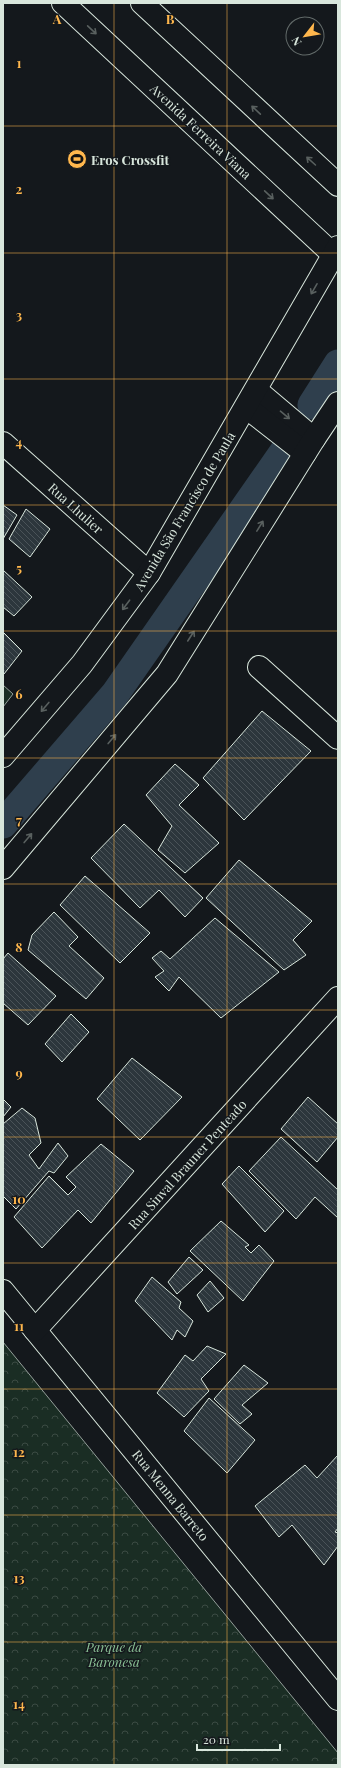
<svg xmlns="http://www.w3.org/2000/svg" width="341" height="1768" font-family="'Playfair Display',serif">
<style>
.grass{fill:#1a2d24;stroke:#939e99}
.park{fill:url(#park-crowns);stroke:#939e99}
.lines{fill:none;stroke-linecap:round;stroke-linejoin:round}
.canal{stroke:#2f3f4d;stroke-width:29}
.building{fill:url(#building-back-hatch);stroke:#d8e6dc}
.minor-casing{stroke:#d8e6dc;stroke-width:24}
.primary-casing{stroke:#d8e6dc;stroke-width:24}
.minor{stroke:#14181c;stroke-width:22}
.primary{stroke:#14181c;stroke-width:22}
.oneway{stroke:#59605f}
.grid{fill:none;stroke:#ffb74d;stroke-width:1;stroke-opacity:0.55}
.labels{text-anchor:middle;dominant-baseline:central;stroke-width:3;stroke-linejoin:round;paint-order:stroke}
.street-label{font-size:13px;fill:#d8e6dc;stroke:#14181c}
.poi-label{font-size:13px;font-weight:bold;fill:#d8e6dc;stroke:#14181c;text-anchor:start}
.park-label{font-size:13px;font-style:italic;fill:#8ac095;stroke:#14181c}
.grid-label{font-size:13px;text-anchor:middle;font-weight:bold;fill:#ffb74d;stroke:#14181c;stroke-width:3;stroke-linejoin:round;paint-order:stroke}
</style>
<defs>
<pattern id="park-crowns" width="20" height="18" patternUnits="userSpaceOnUse"><rect width="20" height="18" fill="#1a2d24"/><path d="M2 6a3 3 0 1 1 6 0M12 15a3 3 0 1 1 6 0" fill="none" stroke="#3b4b43"/></pattern>
<pattern id="building-back-hatch" width="6" height="6" patternUnits="userSpaceOnUse"><rect width="6" height="6" fill="#2c363c"/><path d="M-1 5l2 2M0 0l6 6M5-1l2 2" fill="none" stroke="#4a5358"/></pattern>
</defs>
<rect width="100%" height="100%" fill="#14181c"/>
<path class="grass" d="M3,685L13,694L3,707Z"/>
<path class="park" d="M3,1342L338,1753V1765H3Z"/>
<g class="lines">
<g class="canal">
<path d="M312,405L338,364"/>
<path d="M3,824L115,694L285,450"/>
</g>
</g>
<g class="building">
<path d="M3,505L17,515L3,539Z"/>
<path d="M26,509L50,529L30,557L9,539Z"/>
<path d="M3,570L32,597L14,616L3,607Z"/>
<path d="M3,632L22,651L4,674L3,673Z"/>
<path d="M262,711L311,751L244,820L203,778Z"/>
<path d="M175,764L199,785L179,805L219,843L185,873L158,850L172,826L146,795Z"/>
<path d="M124,824L203,898L185,917L159,890L140,908L91,858Z"/>
<path d="M239,860L312,921L293,940L306,955L284,970L206,898Z"/>
<path d="M85,876L150,933L120,963L60,905Z"/>
<path d="M54,912L78,937L69,946L104,978L86,999L28,950L32,935Z"/>
<path d="M215,918L279,972L221,1018L179,977L169,991L155,977L164,971L152,958L161,951L170,959Z"/>
<path d="M8,953L56,996L28,1025L3,1003V959Z"/>
<path d="M71,1014L89,1032L62,1062L45,1044Z"/>
<path d="M132,1058L182,1097L140,1140L97,1099Z"/>
<path d="M308,1097L338,1124V1137L317,1162L281,1129Z"/>
<path d="M3,1099L11,1107L3,1117Z"/>
<path d="M22,1108L35,1118L41,1143L29,1155L39,1169L58,1143L68,1156L54,1173L49,1171L16,1209L3,1196V1124Z"/>
<path d="M281,1137L338,1190V1218L315,1197L296,1219L249,1171Z"/>
<path d="M101,1144L134,1171L91,1223L78,1210L42,1248L14,1217L49,1176L68,1195L76,1187L66,1177Z"/>
<path d="M239,1166L284,1211L265,1232L222,1184Z"/>
<path d="M221,1221L249,1245L245,1247L251,1253L259,1245L274,1261L243,1301L190,1251Z"/>
<path d="M189,1257L203,1270L177,1294L168,1282Z"/>
<path d="M152,1277L181,1302L179,1308L193,1321L185,1337L177,1330L172,1340L135,1301Z"/>
<path d="M210,1281L224,1298L208,1312L197,1295Z"/>
<path d="M207,1346L226,1354L201,1379L209,1391L184,1417L157,1393L185,1355L193,1361Z"/>
<path d="M244,1365L268,1383L242,1405L252,1414L240,1424L214,1399Z"/>
<path d="M209,1398L255,1440L227,1473L184,1431Z"/>
<path d="M338,1455V1528L335,1532L338,1533V1546L324,1565L292,1525L279,1537L255,1506L305,1465L317,1478Z"/>
</g>
<g class="lines">
<defs>
<g id="minor">
<path d="M3,443L149,573"/>
<path d="M259,667L338,738"/>
<path d="M3,1291L338,1699"/>
<path d="M35,1330L338,998"/>
</g>
<g id="primary">
<path d="M63,3L338,259"/>
<path d="M142,3L338,185"/>
<path d="M256,390L314,439"/>
<path d="M246,407L305,453"/>
<path d="M3,756L82,664L149,573L338,247"/>
<path d="M3,868L167,674L314,439L338,403"/>
</g>
</defs>
<use href="#minor" class="minor-casing"/>
<use href="#primary" class="primary-casing"/>
<use href="#minor" class="minor"/>
<use href="#primary" class="primary"/>
</g>
<defs><path id="oneway-shaft" d="M-6 0H5M1.5-3L5.5 0L1.5 3" fill="none" stroke-width="1.6" stroke-linecap="round" stroke-linejoin="round"/></defs>
<g class="oneway">
<use href="#oneway-shaft" transform="translate(92 30) rotate(43)"/>
<use href="#oneway-shaft" transform="translate(256 110) rotate(-137)"/>
<use href="#oneway-shaft" transform="translate(311 161) rotate(-138)"/>
<use href="#oneway-shaft" transform="translate(269 195) rotate(43)"/>
<use href="#oneway-shaft" transform="translate(314 289) rotate(120)"/>
<use href="#oneway-shaft" transform="translate(285 415) rotate(40)"/>
<use href="#oneway-shaft" transform="translate(260 526) rotate(-58)"/>
<use href="#oneway-shaft" transform="translate(126 605) rotate(127)"/>
<use href="#oneway-shaft" transform="translate(191 636) rotate(-57)"/>
<use href="#oneway-shaft" transform="translate(45 707) rotate(130)"/>
<use href="#oneway-shaft" transform="translate(112 739) rotate(-50)"/>
<use href="#oneway-shaft" transform="translate(28 838) rotate(-50)"/>
</g>
<path class="grid" d="M114,3V1765M227,3V1765M3,126H338M3,253H338M3,379H338M3,505H338M3,631H338M3,758H338M3,884H338M3,1010H338M3,1137H338M3,1263H338M3,1389H338M3,1515H338M3,1642H338"/>
<defs>
<symbol id="stadium-disc" viewBox="-11 -11 22 22"><circle r="9.5" fill="#ffb74d" stroke="#14181c"/><path d="M0-5a6.5 5 0 1 0 0 10a6.5 5 0 1 0 0-10ZM-3.5-1.8h7v3.6h-7Z" fill="#111"/></symbol>
</defs>
<g fill-rule="evenodd">
<use href="#stadium-disc" x="66" y="148" width="22" height="22"/>
</g>
<g class="labels">
<g class="street-label">
<text transform="translate(201 131) rotate(43)">Avenida Ferreira Viana</text>
<text transform="translate(76 508) rotate(42)">Rua Lhulier</text>
<text transform="translate(184 511) rotate(-59)">Avenida São Francisco de Paula</text>
<text transform="translate(187 1164) rotate(-48)">Rua Sinval Brauner Penteado</text>
<text transform="translate(171 1495) rotate(51)">Rua Menna Barreto</text>
</g>
<g class="poi-label">
<text x="91" y="159">Eros Crossfit</text>
</g>
<g class="park-label">
<text x="114" y="1646">Parque da<tspan x="114" dy="15">Baronesa</tspan></text>
</g>
</g>
<g class="grid-label">
<text x="57" y="24">A</text>
<text x="170" y="24">B</text>
<text x="19" y="68">1</text>
<text x="19" y="194">2</text>
<text x="19" y="320">3</text>
<text x="19" y="447">4</text>
<text x="19" y="573">5</text>
<text x="19" y="699">6</text>
<text x="19" y="825">7</text>
<text x="19" y="952">8</text>
<text x="19" y="1078">9</text>
<text x="19" y="1204">10</text>
<text x="19" y="1331">11</text>
<text x="19" y="1457">12</text>
<text x="19" y="1583">13</text>
<text x="19" y="1709">14</text>
</g>
<rect width="341" height="1768" fill="none" stroke="#d8e6dc" stroke-width="8"/>
<g transform="translate(305 36) rotate(239)"><circle r="19" fill="#14181c" stroke="#626a69"/>
<path d="M0-3L7 15L0 10L-7 15Z" fill="#ffb74d"/>
<text y="-6" font-size="11" font-weight="bold" text-anchor="middle" fill="#d8e6dc">N</text>
</g>
<path d="M197 1744v6h83v-6" fill="none" stroke="#d8e6dc" stroke-width="2"/>
<text x="203" y="1744" font-size="12" fill="#d8e6dc" stroke="#14181c" stroke-width="3" paint-order="stroke">20 m</text>
</svg>
